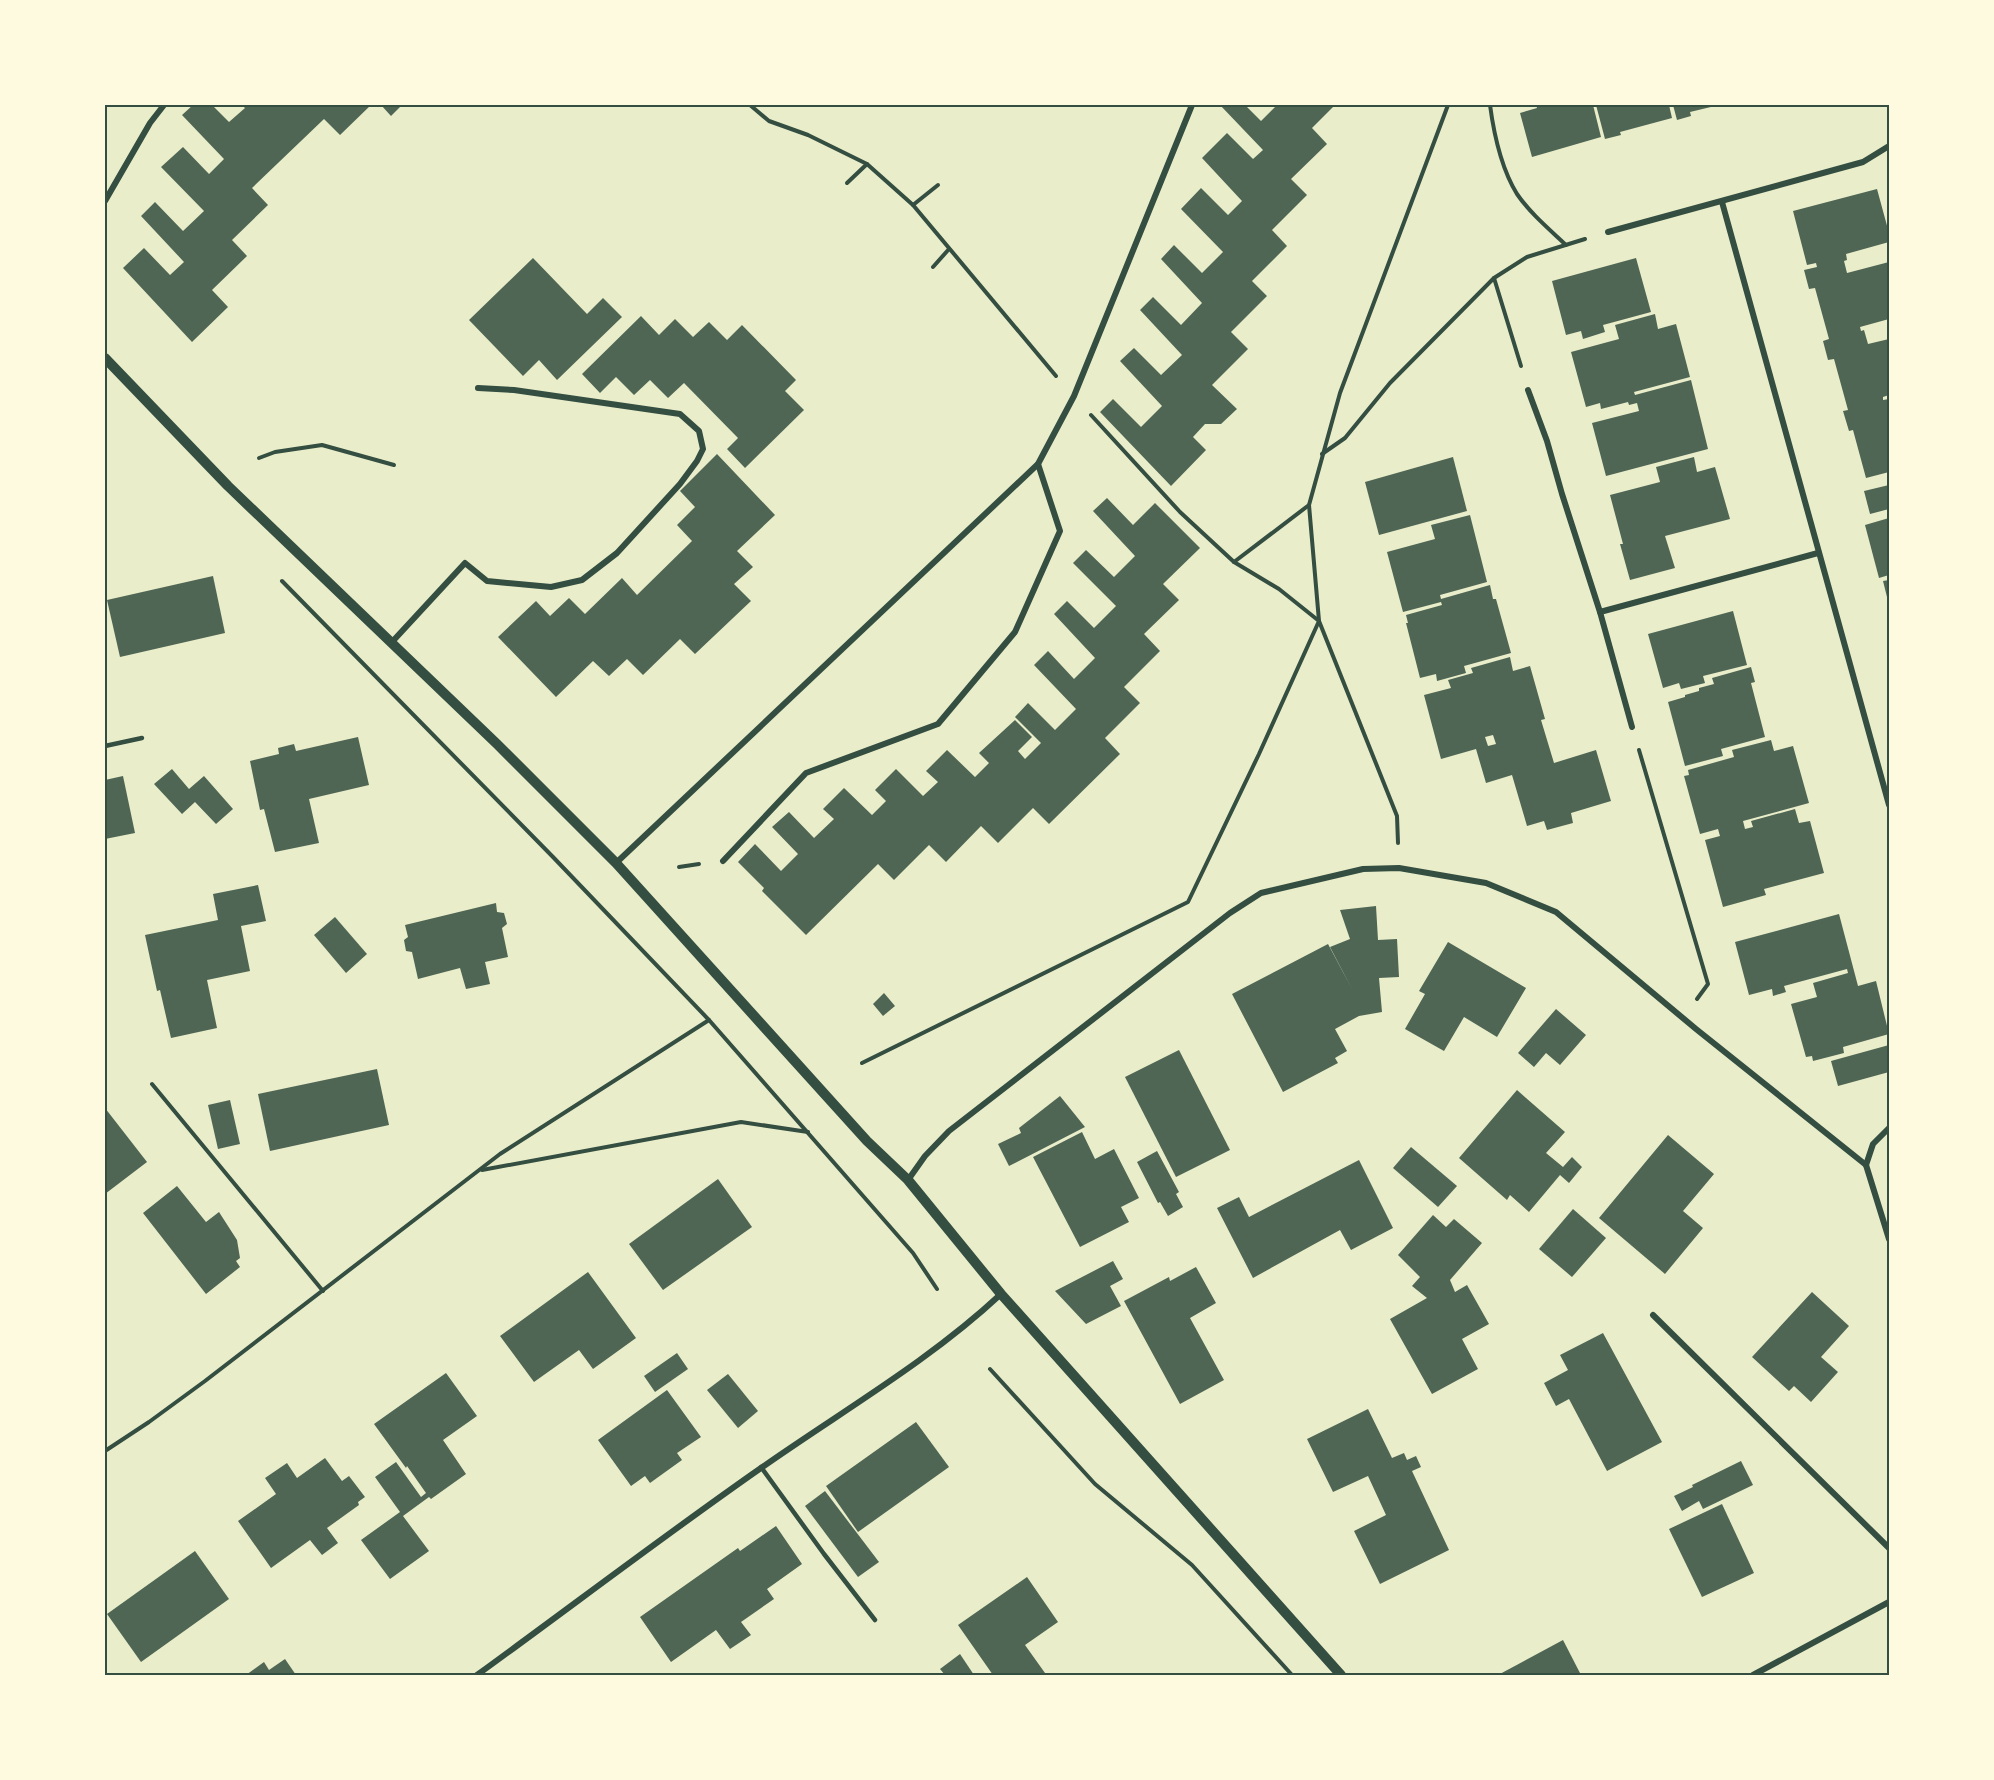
<svg xmlns="http://www.w3.org/2000/svg" width="1994" height="1780" font-family="'DejaVu Sans',sans-serif">
<style>
.building{fill:#4f6655;fill-rule:evenodd}
.lines{fill:none;stroke-linecap:round;stroke-linejoin:round}
.path{stroke:#344e41;stroke-width:4}
.service{stroke:#344e41;stroke-width:4.5}
.minor{stroke:#344e41;stroke-width:6}
.tertiary{stroke:#344e41;stroke-width:10}
.neatline{fill:none;stroke:#344e41;stroke-width:2}
</style>
<rect width="100%" height="100%" fill="#e9edc9"/>
<g class="building">
<path d="M193,105H212L229,122L245,108L242,105H371L340,135L324,119L252,188L268,205L232,240L247,256L212,290L228,307L192,342L123,268L144,248L170,275L184,262L141,216L155,202L183,231L204,211L161,167L183,147L209,174L224,159L182,115Z"/>
<path d="M381,105H402L391,116Z"/>
<path d="M1220,105H1245L1261,121L1277,105H1335L1312,128L1327,144L1291,179L1307,195L1272,230L1287,246L1252,281L1267,296L1231,332L1248,349L1212,385L1237,409L1221,424H1205L1193,437L1206,450L1171,486L1100,412L1113,399L1141,427L1162,406L1120,361L1134,348L1161,375L1182,355L1140,310L1153,297L1181,325L1202,303L1161,259L1174,245L1202,273L1223,252L1181,209L1201,188L1228,215L1242,201L1202,158L1227,133L1253,159L1263,150Z"/>
<path d="M1536,105H1593L1601,137L1532,157L1520,113L1537,108Z"/>
<path d="M1596,105H1669L1672,118L1620,132L1621,135L1605,139Z"/>
<path d="M1673,105H1715V106L1690,112L1691,116L1677,120Z"/>
<path d="M1877,189L1889,233V242L1846,254L1847,260L1844,261L1847,273L1889,262V319L1860,327L1861,331L1864,330L1868,344L1889,339V395L1883,397V400L1889,399V472L1866,478L1853,430L1849,431L1843,411L1848,410L1834,359L1828,360L1823,341L1829,339L1815,288L1809,289L1804,270L1817,267L1816,263L1807,265L1793,211Z"/>
<path d="M533,258L587,314L603,298L622,317L557,380L539,360L523,376L469,320Z"/>
<path d="M1636,258L1651,312L1603,325L1605,332L1583,339L1581,331L1566,335L1552,281Z"/>
<path d="M1655,314L1658,329L1676,324L1690,377L1634,392L1635,395L1691,380L1708,449L1606,476L1592,423L1639,411L1637,403L1629,405L1628,402L1601,409L1600,403L1586,407L1571,352L1619,339L1615,325Z"/>
<path d="M641,316L659,335L675,319L693,337L709,322L727,340L742,325L796,380L785,391L804,410L745,468L727,449L738,438L684,383L668,398L650,380L634,395L616,377L600,393L582,374Z"/>
<path d="M717,454L775,515L737,551L753,567L734,584L751,601L695,654L680,639L643,675L627,659L609,676L593,661L556,697L498,637L536,601L550,616L569,598L585,614L622,578L637,595L692,541L677,525L695,507L680,491Z"/>
<path d="M1453,457L1467,511L1379,535L1365,482Z"/>
<path d="M1694,457L1697,472L1715,467L1730,519L1665,536L1675,568L1630,580L1620,544H1623L1610,495L1660,482L1656,467Z"/>
<path d="M1889,485V509L1870,514L1864,491Z"/>
<path d="M1107,498L1133,525L1155,503L1200,548L1163,584L1179,600L1144,634L1160,651L1124,687L1140,703L1105,738L1120,754L1049,824L1033,808L998,843L981,826L946,862L929,845L894,880L878,864L806,935L762,891L764,888L738,862L755,844L781,871L798,854L772,827L789,812L814,838L834,819L823,809L844,788L872,815L886,801L875,790L896,769L923,796L938,782L926,771L947,750L975,777L989,763L979,753L1015,720L1032,737L1018,751L1025,759L1041,743L1015,717L1028,703L1055,730L1076,709L1034,665L1048,651L1074,679L1095,658L1054,614L1067,601L1094,628L1116,606L1073,563L1086,550L1114,577L1135,556L1093,511Z"/>
<path d="M1470,515L1487,582L1440,595L1441,599L1490,585L1493,599H1496L1511,653L1464,666L1466,673L1437,681L1436,674L1420,678L1406,623H1408L1406,615L1442,605L1441,602L1403,612L1387,552L1435,539L1431,525Z"/>
<path d="M1889,518V575L1879,578L1865,525Z"/>
<path d="M213,576L225,633L120,657L107,600Z"/>
<path d="M1889,580V601H1888L1883,581Z"/>
<path d="M1733,611L1747,665L1703,676L1705,683L1681,689L1679,683L1663,688L1648,634Z"/>
<path d="M1510,657L1513,671L1530,666L1545,719L1541,720L1554,763L1596,750L1611,801L1571,813L1573,823L1547,830L1544,821L1527,826L1512,775L1486,783L1476,749L1441,759L1424,695L1451,688L1448,680L1473,673L1471,668ZM1493,735L1496,744L1488,746L1485,737Z"/>
<path d="M1751,667L1755,682L1751,683L1765,737L1721,749L1723,756L1685,766L1668,702L1685,697V695L1699,691V688L1714,684L1712,678Z"/>
<path d="M358,737L369,785L309,799L319,843L275,852L264,809L260,810L250,761L279,754L278,748L294,744L296,751Z"/>
<path d="M1771,740L1774,751L1793,746L1809,803L1743,821L1745,829L1753,827L1751,821L1795,809L1799,823L1810,821L1824,873L1764,889L1766,895L1723,907L1705,840L1720,836L1718,829L1700,834L1684,776L1689,775L1688,770L1734,757L1732,750Z"/>
<path d="M172,769L189,789L204,776L233,809L216,824L195,802L182,814L154,784Z"/>
<path d="M123,776L135,833L105,839V780Z"/>
<path d="M258,885L266,921L241,926L250,971L207,980L217,1028L171,1038L160,990L157,991L145,935L218,920L213,894Z"/>
<path d="M496,903L497,912L504,913L507,924L502,928L508,957L485,962L490,984L466,989L460,968L418,979L412,952L406,951L404,940L408,937L405,925Z"/>
<path d="M1376,906L1378,940L1397,939L1399,977L1379,978L1382,1012L1359,1016L1335,1029L1347,1051L1335,1058L1338,1063L1283,1092L1232,994L1328,944L1352,989L1330,947L1350,939L1340,910Z"/>
<path d="M1839,914L1858,986L1876,981L1889,1034L1843,1047L1844,1053L1813,1061L1812,1056L1806,1057L1791,1004L1817,997L1813,983L1848,973L1847,969L1784,986L1786,992L1773,996L1772,989L1749,995L1735,942Z"/>
<path d="M335,917L367,954L346,973L314,935Z"/>
<path d="M1448,942L1526,988L1497,1037L1464,1017L1444,1051L1405,1029L1425,994L1419,991Z"/>
<path d="M884,993L895,1006L883,1016L873,1004Z"/>
<path d="M1556,1009L1586,1035L1560,1065L1546,1053L1534,1067L1518,1053Z"/>
<path d="M1889,1045V1072L1838,1086L1831,1061Z"/>
<path d="M1179,1050L1230,1150L1176,1177L1125,1077Z"/>
<path d="M377,1069L389,1125L270,1151L258,1094Z"/>
<path d="M1517,1090L1565,1132L1546,1153L1563,1167L1572,1157L1582,1167L1569,1183L1560,1175L1529,1212L1510,1195L1507,1200L1459,1158Z"/>
<path d="M1060,1096L1085,1127L1009,1166L998,1144L1021,1133L1019,1128Z"/>
<path d="M230,1100L240,1144L218,1149L208,1105Z"/>
<path d="M105,1108L147,1162L105,1194Z"/>
<path d="M1082,1132L1095,1159L1114,1149L1139,1198L1121,1207L1129,1222L1080,1247L1033,1157Z"/>
<path d="M1668,1135L1714,1174L1683,1211L1703,1228L1665,1274L1599,1218Z"/>
<path d="M1411,1147L1457,1186L1438,1207L1393,1168Z"/>
<path d="M1157,1151L1179,1192L1176,1194L1183,1207L1168,1216L1160,1202L1158,1203L1137,1162Z"/>
<path d="M1359,1160L1393,1228L1351,1250L1340,1230L1253,1278L1217,1208L1239,1197L1249,1217Z"/>
<path d="M718,1179L752,1227L663,1290L629,1244Z"/>
<path d="M177,1186L206,1222L219,1212L237,1240L240,1258L236,1261L240,1267L206,1294L143,1213Z"/>
<path d="M1573,1209L1606,1238L1572,1277L1539,1249Z"/>
<path d="M1433,1215L1446,1227L1454,1219L1482,1243L1450,1280L1455,1292L1467,1285L1489,1324L1462,1339L1478,1369L1432,1394L1390,1319L1427,1298L1412,1286L1420,1277L1398,1255Z"/>
<path d="M1113,1261L1123,1279L1110,1286L1121,1306L1086,1324L1055,1291Z"/>
<path d="M1196,1267L1216,1303L1190,1318L1224,1380L1180,1404L1124,1301L1169,1277L1170,1281Z"/>
<path d="M588,1272L636,1338L593,1369L579,1350L534,1382L500,1336Z"/>
<path d="M1812,1292L1849,1326L1821,1357L1838,1372L1811,1402L1794,1386L1789,1391L1752,1357Z"/>
<path d="M1603,1333L1662,1442L1607,1471L1569,1399L1556,1406L1544,1383L1568,1370L1560,1355Z"/>
<path d="M677,1353L688,1369L655,1392L644,1376Z"/>
<path d="M446,1373L477,1416L443,1440L466,1474L431,1499L429,1497L403,1516L429,1551L390,1579L361,1540L400,1512L375,1477L396,1462L421,1497L426,1493L407,1466L406,1468L374,1424Z"/>
<path d="M728,1374L758,1411L738,1428L707,1390Z"/>
<path d="M667,1390L701,1437L677,1453L682,1460L650,1483L645,1476L631,1486L598,1440Z"/>
<path d="M1368,1409L1392,1458L1404,1453L1407,1460L1416,1456L1421,1467L1412,1471L1449,1550L1380,1584L1354,1531L1386,1515L1368,1476L1333,1492L1307,1439Z"/>
<path d="M916,1422L949,1467L858,1532L826,1486Z"/>
<path d="M325,1458L342,1481L349,1476L365,1497L358,1502L359,1505L327,1528L338,1543L322,1555L310,1540L271,1568L238,1521L276,1494L265,1478L287,1463L297,1478Z"/>
<path d="M1741,1461L1753,1485L1703,1509L1699,1501L1682,1511L1674,1496L1693,1487L1692,1485Z"/>
<path d="M825,1491L879,1562L858,1577L805,1506Z"/>
<path d="M1722,1504L1754,1573L1702,1597L1669,1529Z"/>
<path d="M776,1526L802,1564L767,1589L774,1599L741,1622L751,1635L730,1649L716,1630L671,1662L640,1617L738,1548L740,1551Z"/>
<path d="M195,1551L229,1599L141,1662L107,1614Z"/>
<path d="M1027,1577L1058,1622L1025,1645L1045,1673L1042,1675H993L958,1625Z"/>
<path d="M1563,1640L1581,1675H1498Z"/>
<path d="M960,1654L974,1675H945L940,1669Z"/>
<path d="M285,1659L296,1675H246L264,1662L269,1670Z"/>
</g>
<g class="lines">
<g class="path">
<path d="M750,105L769,121L808,135L867,164L913,205L1056,376"/>
<path d="M1490,105C1494,135 1501,168 1517,194C1530,213 1549,229 1566,245"/>
<path d="M847,183L867,164"/>
<path d="M913,205L938,185"/>
<path d="M933,267L949,249"/>
<path d="M1494,278L1521,366"/>
<path d="M1322,454L1345,438L1390,383L1494,278L1527,257L1585,239"/>
<path d="M259,458L275,452L322,445L394,465"/>
<path d="M1234,562L1309,505"/>
<path d="M282,581L553,857L709,1020L913,1253L937,1289"/>
<path d="M1639,750L1708,984L1697,999"/>
<path d="M1398,843L1397,816L1319,621L1309,505L1340,393L1448,105"/>
<path d="M679,867L699,864"/>
<path d="M862,1063L1188,902L1259,754L1319,621L1279,589L1234,562L1180,512L1091,415"/>
<path d="M152,1084L323,1291"/>
<path d="M482,1170L741,1122L808,1132"/>
<path d="M990,1369L1095,1484L1192,1565L1292,1675"/>
<path d="M105,1451L149,1422L205,1381L500,1154L709,1020"/>
</g>
<g class="service">
<path d="M105,746L142,738"/>
<path d="M761,1467L824,1554L875,1620"/>
</g>
<g class="minor">
<path d="M105,201L150,123L164,105"/>
<path d="M1722,202L1889,805"/>
<path d="M1608,232L1863,162L1889,146"/>
<path d="M1528,390L1547,441L1562,494L1600,612L1632,727"/>
<path d="M1600,612L1818,553"/>
<path d="M392,642L465,563L487,581L551,587L582,580L617,553L680,484L697,461L703,449L699,431L680,414L514,390L478,388"/>
<path d="M723,861L806,773L938,724L1015,632L1060,531L1038,464"/>
<path d="M616,863L1038,464L1074,396L1192,105"/>
<path d="M1866,1165L1873,1144L1889,1128"/>
<path d="M908,1180L925,1156L949,1131L1230,913L1261,893L1363,869L1399,868L1486,883L1556,912L1696,1029L1866,1165L1889,1239"/>
<path d="M1653,1315L1889,1548"/>
<path d="M477,1675C572,1606 665,1535 761,1468C842,1411 928,1362 1001,1294"/>
<path d="M1753,1675L1889,1602"/>
</g>
<path class="tertiary" d="M105,358L228,486L497,744L616,863L867,1141L908,1180L1001,1294L1341,1675"/>
</g>
<rect width="1994" height="1780" fill="none" stroke="#fefae0" stroke-width="213"/>
<rect x="106" y="106" width="1782" height="1568" class="neatline"/>
</svg>
